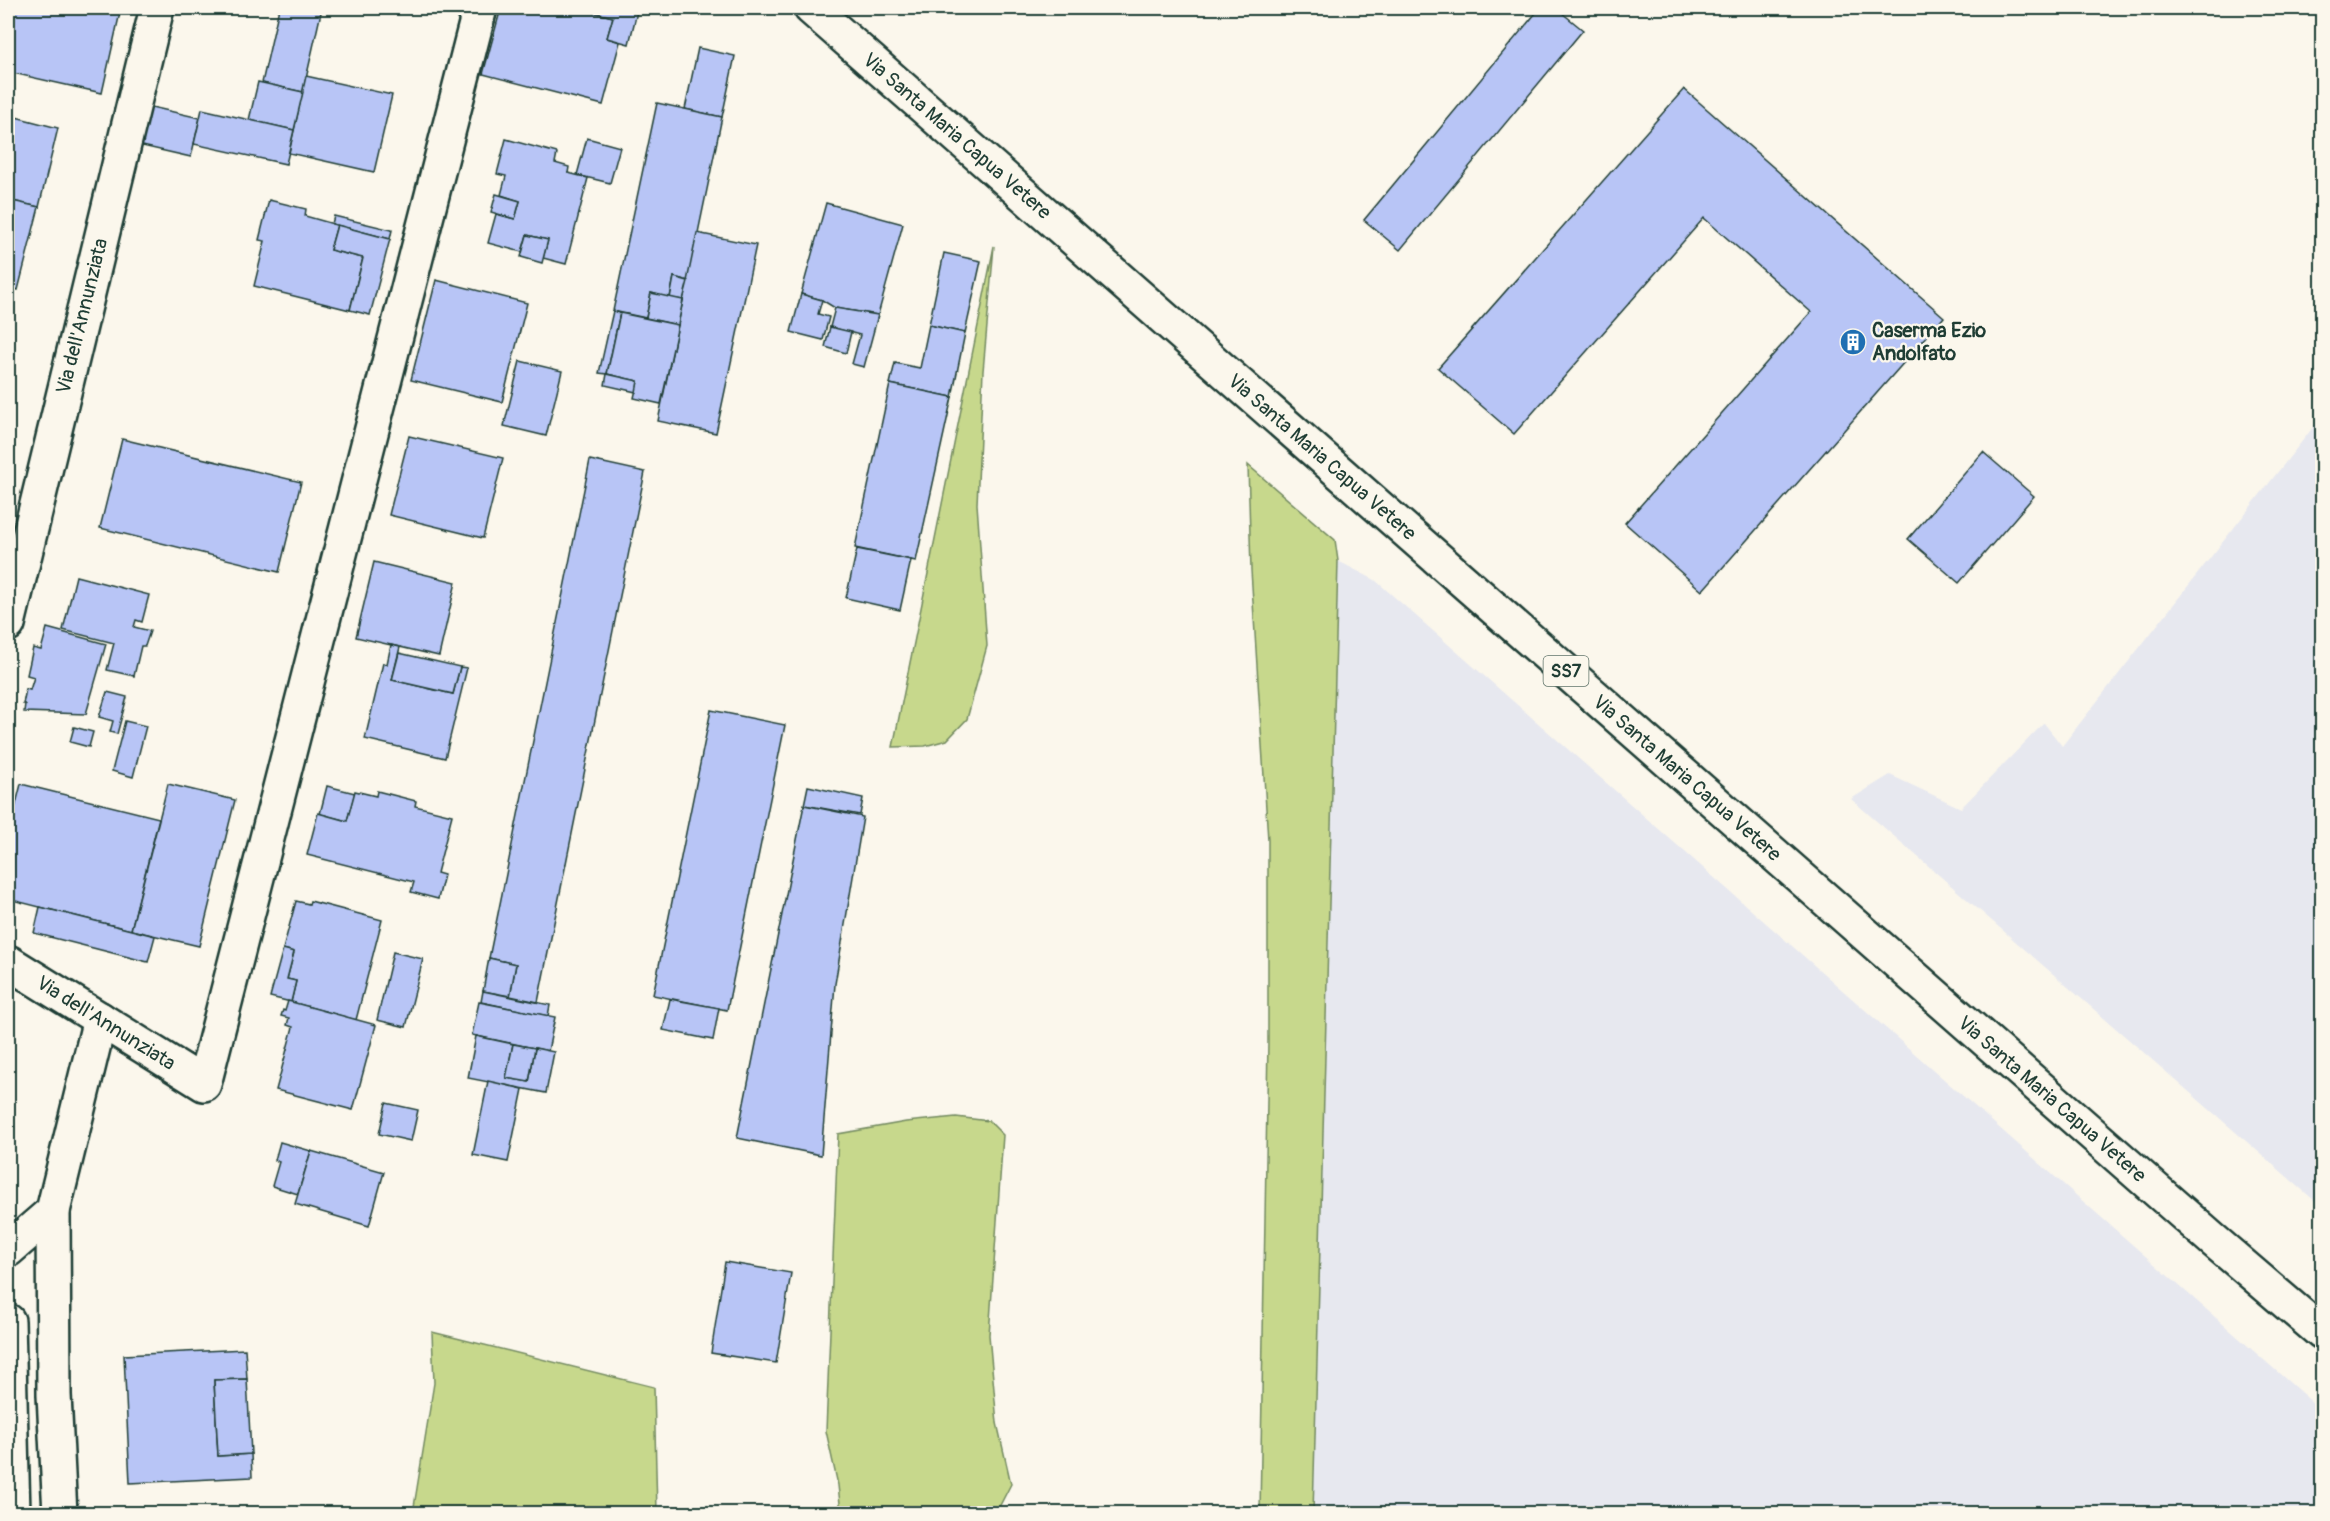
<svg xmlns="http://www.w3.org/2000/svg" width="2330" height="1521" font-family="Pangolin,sans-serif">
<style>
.built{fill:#e7e8ef}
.green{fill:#c7d88c;stroke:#738a60;stroke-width:1.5}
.building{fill:#b8c5f6;stroke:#1f3d34;stroke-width:1.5}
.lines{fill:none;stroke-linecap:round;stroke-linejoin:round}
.minor-casing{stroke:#1f3d34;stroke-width:38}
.primary-casing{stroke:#1f3d34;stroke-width:38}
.minor{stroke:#fbf7ec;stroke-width:33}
.primary{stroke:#fbf7ec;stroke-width:33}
.labels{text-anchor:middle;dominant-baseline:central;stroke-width:4.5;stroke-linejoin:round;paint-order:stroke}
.shield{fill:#fbf7ec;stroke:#61756b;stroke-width:1.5}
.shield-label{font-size:18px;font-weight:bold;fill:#1f3d34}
.street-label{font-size:20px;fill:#1f3d34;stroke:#fbf7ec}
.poi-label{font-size:20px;font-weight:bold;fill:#1f3d34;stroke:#fbf7ec;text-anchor:start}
</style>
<rect width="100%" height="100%" fill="#fbf7ec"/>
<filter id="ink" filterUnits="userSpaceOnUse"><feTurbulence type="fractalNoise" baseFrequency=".0167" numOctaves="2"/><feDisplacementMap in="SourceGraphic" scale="12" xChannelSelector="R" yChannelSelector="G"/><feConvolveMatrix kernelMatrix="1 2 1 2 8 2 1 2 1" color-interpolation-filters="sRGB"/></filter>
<g filter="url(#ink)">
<g class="built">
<path d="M2322,416V1207L1851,799L1890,775L1961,808L2044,723L2062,746Z"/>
<path d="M1338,561L1375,580L2322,1411V1513L1313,1514Z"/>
</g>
<g class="green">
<path d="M994,246L983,371L977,504L987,646L967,719L947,740L925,746L893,747Z"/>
<path d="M1248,465L1335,540L1338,561L1313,1513H1260L1268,1042V840L1251,570Z"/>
<path d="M956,1117L989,1121L1003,1135L989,1335L997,1423L1011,1484L996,1513H841L838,1485L826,1431L838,1134L906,1122Z"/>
<path d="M432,1332L654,1387L657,1513H413L434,1383Z"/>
</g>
<g class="building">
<path d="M8,8H121L102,93L8,72Z"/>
<path d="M279,8H322L303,92L262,83Z"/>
<path d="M501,8H577L613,17L607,38L620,42L603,105L483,74Z"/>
<path d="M577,8H638L629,44L607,38L613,17Z"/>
<path d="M1540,8H1556L1583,30L1400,250L1364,220Z"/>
<path d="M698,48L735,56L722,117L685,109Z"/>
<path d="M306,76L392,95L374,172L289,153Z"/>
<path d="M258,82L303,92L294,130L249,120Z"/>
<path d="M1684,89L1944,317L1702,591L1625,523L1811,312L1704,218L1514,434L1438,368Z"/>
<path d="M657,103L722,117L688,281L674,277L670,298L651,293L646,318L613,311Z"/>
<path d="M147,106L200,118L191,157L138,145Z"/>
<path d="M202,109L294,130L286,164L194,144Z"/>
<path d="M8,115L58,128L39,207L8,200Z"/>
<path d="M587,138L620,147L610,183L577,175Z"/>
<path d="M506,139L557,153L555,163L569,167L568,173L588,178L566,264L543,258L548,240L527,235L522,252L488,243L496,214L515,219L520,201L501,195L506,176L497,174Z"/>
<path d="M496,194L520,201L515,219L491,212Z"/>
<path d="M8,200L39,207L18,290L8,287Z"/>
<path d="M269,200L306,209L305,216L337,225L330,250L363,258L350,310L254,286L265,241L259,240Z"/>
<path d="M826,203L903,224L878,315L835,308L822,300L801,294Z"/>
<path d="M334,216L392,230L390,239L332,224Z"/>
<path d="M337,225L390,239L370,315L350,310L363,258L330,250Z"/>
<path d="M697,233L756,245L716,433L658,421Z"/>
<path d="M527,235L548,240L542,263L521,257Z"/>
<path d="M944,253L981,261L965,333L929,325Z"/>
<path d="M674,277L688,281L683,300L670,298Z"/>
<path d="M436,280L527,303L502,402L411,380Z"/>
<path d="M651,293L683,300L678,325L646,318Z"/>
<path d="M801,294L822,300L818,314L829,317L823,340L791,332Z"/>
<path d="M835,308L878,315L864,367L852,364L860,335L830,327Z"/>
<path d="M613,311L620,313L607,374L599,373Z"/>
<path d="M620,313L678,325L661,404L634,398L638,381L607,374Z"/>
<path d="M929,325L965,333L952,397L890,384L895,363L920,368Z"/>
<path d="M830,327L851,332L846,353L825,347Z"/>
<path d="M520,361L562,371L546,436L504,426Z"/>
<path d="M607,374L638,381L636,392L605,385Z"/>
<path d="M890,384L952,397L916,561L855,548Z"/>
<path d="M409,436L503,458L483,538L389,515Z"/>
<path d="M122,439L301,482L279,572L100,528Z"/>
<path d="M1983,452L2034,496L1959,583L1908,539Z"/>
<path d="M590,460L645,472L538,1002L510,996L516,964L489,958Z"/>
<path d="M857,549L911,560L900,610L846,598Z"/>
<path d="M374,562L456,582L439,656L356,637Z"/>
<path d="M76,576L149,595L142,622L136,620L134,627L150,631L145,646H141L134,676L107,670L114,643L63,630Z"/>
<path d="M47,628L106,644L86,714L24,712L25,704H23L26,689L30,690L34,677L27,675L33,648L41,650Z"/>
<path d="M391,645L400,647L392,680L453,694L460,667L467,668L445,758L365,739L383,663L387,664Z"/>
<path d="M399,653L460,667L453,694L392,680Z"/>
<path d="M107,692L127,697L117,734L110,732L113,721L99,717Z"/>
<path d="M711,710L785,725L727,1010L653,995Z"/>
<path d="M125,721L146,726L133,777L112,771Z"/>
<path d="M74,727L93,732L89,747L70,742Z"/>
<path d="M21,784L159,818L131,930L8,899V836Z"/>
<path d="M168,784L235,800L199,946L131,930Z"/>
<path d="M327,786L355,793L347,821L320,814Z"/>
<path d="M808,786L863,798L860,815L804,805Z"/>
<path d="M355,791L376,796L377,791L416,801L415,806L452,815L437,873L444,875L438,899L411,892L414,882L307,855L318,813L347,821Z"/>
<path d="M804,805L863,817L835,984L821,1155L737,1138Z"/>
<path d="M296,901L309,904L310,901L382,920L356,1020L291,1002L296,981L287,979L294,952L283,949Z"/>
<path d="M40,907L155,936L148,962L34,933Z"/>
<path d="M283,949L294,952L287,979L296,981L291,1002L270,997Z"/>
<path d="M393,952L423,959L406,1027L377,1020Z"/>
<path d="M489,958L516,964L510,996L483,991Z"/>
<path d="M483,991L550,1005L548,1016L481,1002Z"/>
<path d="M670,999L719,1008L713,1040L663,1030Z"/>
<path d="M288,1001L376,1025L353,1110L276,1090L293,1027L287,1025L289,1018L281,1016L283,1010L285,1011Z"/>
<path d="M479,1002L555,1017L548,1051L472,1035Z"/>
<path d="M476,1036L513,1044L506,1078L529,1082L535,1048L554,1052L546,1093L468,1078Z"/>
<path d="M513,1044L535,1048L529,1082L506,1078Z"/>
<path d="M488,1081L523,1089L508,1162L473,1155Z"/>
<path d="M386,1103L418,1110L411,1141L379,1134Z"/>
<path d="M280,1142L311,1151L298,1194L272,1186L279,1162L275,1160Z"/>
<path d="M311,1151L384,1172L369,1226L295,1204Z"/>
<path d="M725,1262L791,1273L776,1363L711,1353Z"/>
<path d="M245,1349L247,1379L214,1380L218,1456L251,1454L252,1477L130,1483L124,1355Z"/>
<path d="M247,1379L251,1454L218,1456L214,1380Z"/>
</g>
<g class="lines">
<defs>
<g id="minor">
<path d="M8,624L157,8"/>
<path d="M8,962L204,1084L480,8"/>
<path d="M53,1211L54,1395L60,1514"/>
<path d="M8,1250L53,1211L100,1019"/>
<path d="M8,1321L13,1514"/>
</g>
<path id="primary" d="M811,8L2212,1239L2322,1333"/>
</defs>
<use href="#minor" class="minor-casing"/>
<use href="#primary" class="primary-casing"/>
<use href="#minor" class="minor"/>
<use href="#primary" class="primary"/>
</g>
</g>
<defs>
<symbol id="building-disc" viewBox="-11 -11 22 22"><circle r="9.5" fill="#1f6fb2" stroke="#fbf7ec"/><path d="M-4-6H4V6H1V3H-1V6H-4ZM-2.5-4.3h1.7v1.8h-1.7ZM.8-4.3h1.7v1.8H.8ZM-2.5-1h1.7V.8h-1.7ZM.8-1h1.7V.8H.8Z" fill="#fff"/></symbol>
</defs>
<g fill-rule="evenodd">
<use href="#building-disc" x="1838" y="327" width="30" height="30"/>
</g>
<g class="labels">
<rect class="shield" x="1543.5" y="656" width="45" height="30" rx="4.5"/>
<g class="shield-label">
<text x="1566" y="671">SS7</text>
</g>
<g class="street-label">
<text transform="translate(957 136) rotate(41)">Via Santa Maria Capua Vetere</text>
<text transform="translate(82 316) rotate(-76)">Via dell'Annunziata</text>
<text transform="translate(1322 457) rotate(41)">Via Santa Maria Capua Vetere</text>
<text transform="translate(1687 778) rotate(41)">Via Santa Maria Capua Vetere</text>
<text transform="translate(106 1023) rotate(32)">Via dell'Annunziata</text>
<text transform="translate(2052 1099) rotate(41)">Via Santa Maria Capua Vetere</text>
</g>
<g class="poi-label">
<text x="1872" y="330">Caserma Ezio<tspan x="1872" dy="23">Andolfato</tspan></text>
</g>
</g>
<rect width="2330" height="1521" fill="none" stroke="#fbf7ec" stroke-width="30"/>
<rect x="15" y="15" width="2300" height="1491" fill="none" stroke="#1f3d34" stroke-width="2" filter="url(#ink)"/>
</svg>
